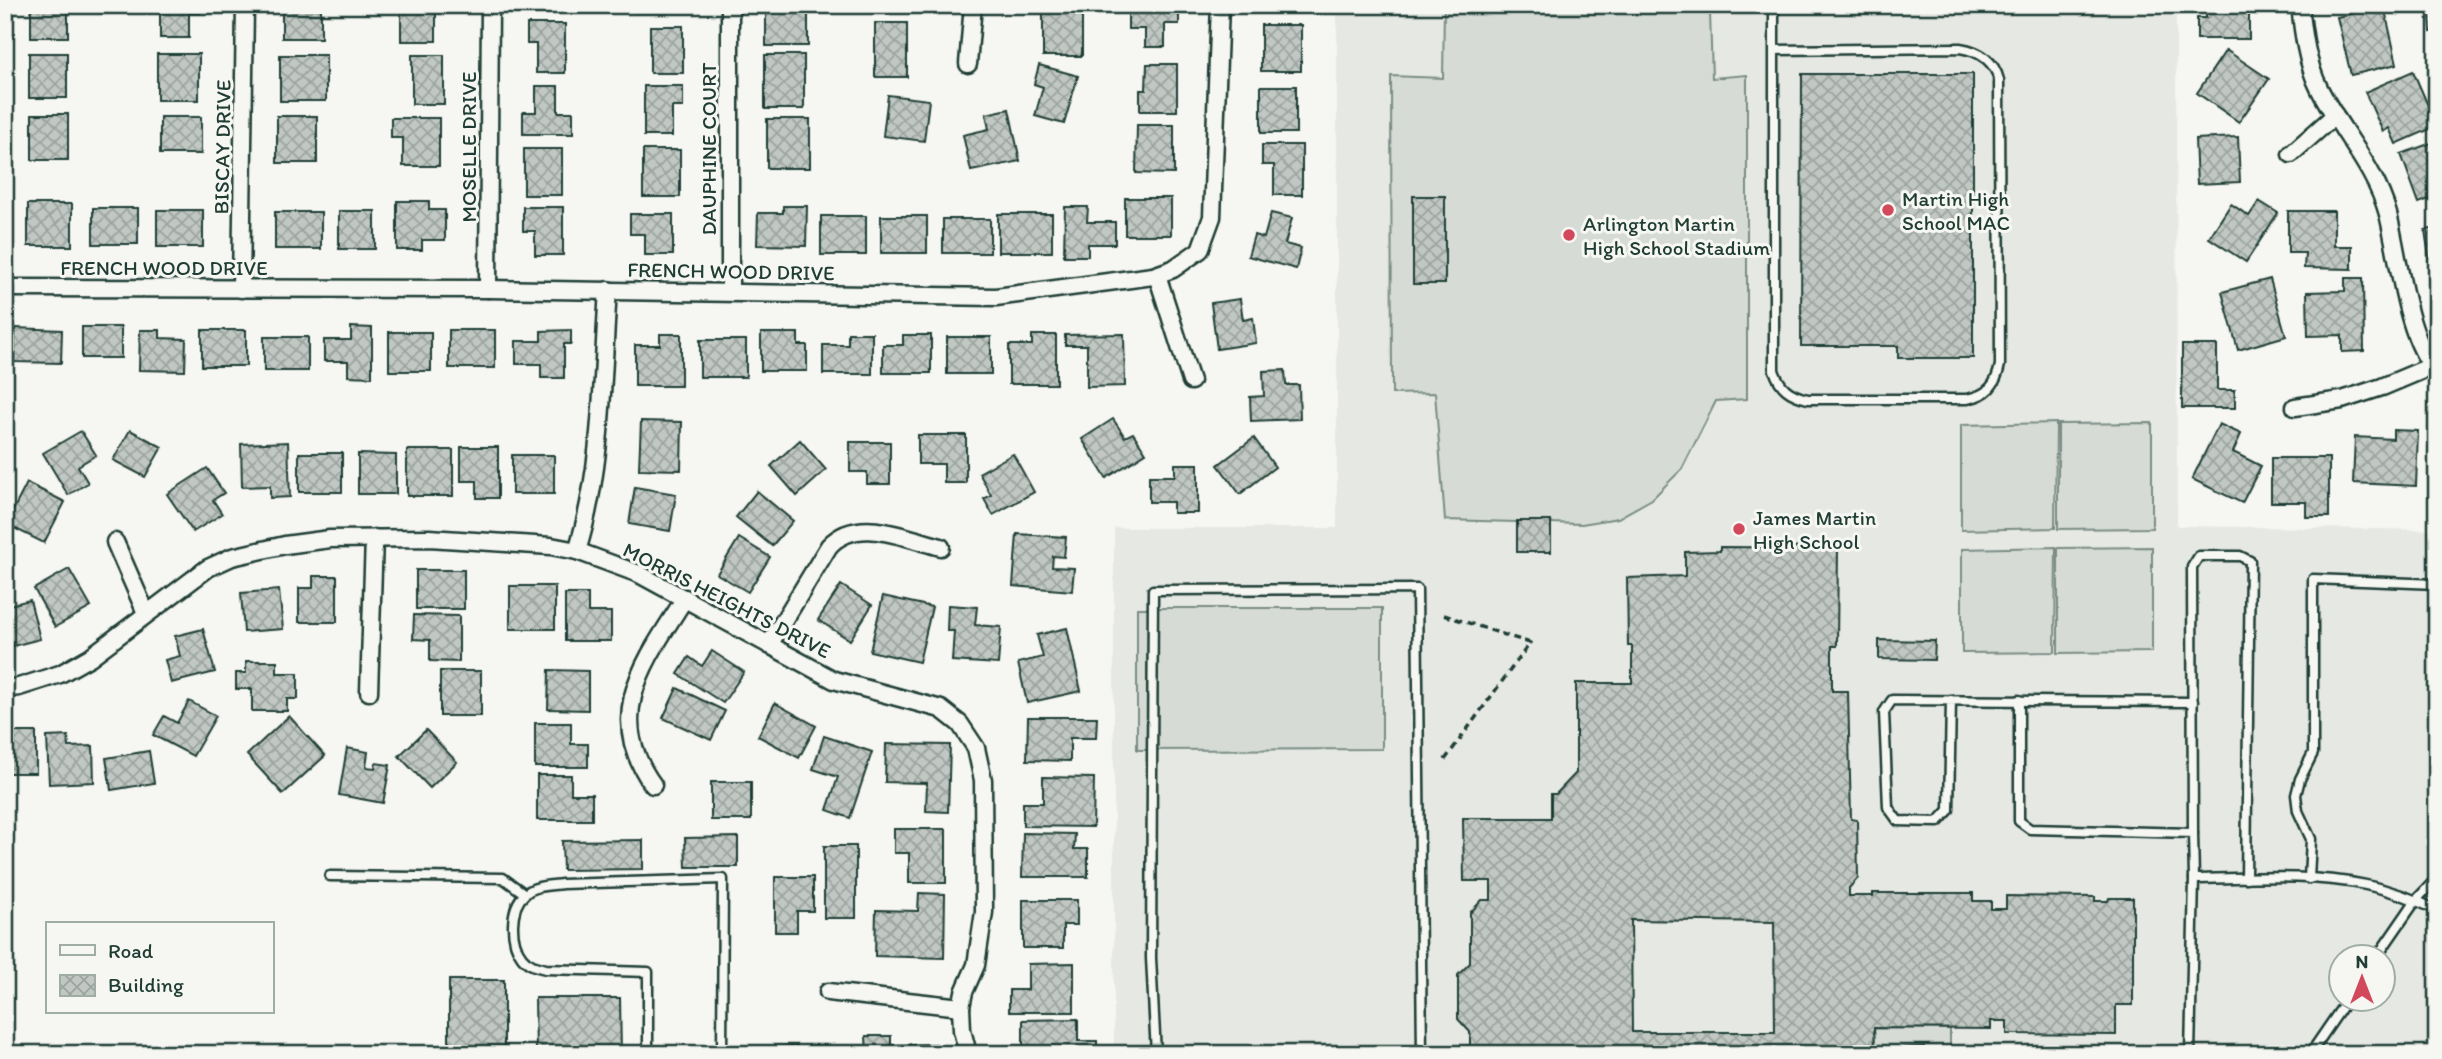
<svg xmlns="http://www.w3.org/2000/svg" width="2442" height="1059" font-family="Itim,sans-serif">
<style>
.built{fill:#e6e8e4;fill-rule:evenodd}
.grass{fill:#d6dbd6;stroke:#7a8c85;stroke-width:2}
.building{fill:url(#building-cross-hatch);stroke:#1f3d34;stroke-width:2;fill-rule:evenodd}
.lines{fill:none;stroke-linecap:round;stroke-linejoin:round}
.service-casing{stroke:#1f3d34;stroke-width:13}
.minor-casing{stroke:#1f3d34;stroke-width:21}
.path{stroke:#1f3d34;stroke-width:3.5;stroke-dasharray:7 5;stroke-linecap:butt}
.service{stroke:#f6f6f2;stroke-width:8}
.minor{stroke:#f6f6f2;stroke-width:16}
.poi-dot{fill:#d1495b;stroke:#f6f6f2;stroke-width:2.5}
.labels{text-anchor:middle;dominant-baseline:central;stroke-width:6;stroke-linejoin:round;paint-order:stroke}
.street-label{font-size:21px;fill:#1f3d34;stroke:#f6f6f2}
.poi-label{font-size:21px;fill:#1f3d34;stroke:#f6f6f2;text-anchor:start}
</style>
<defs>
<pattern id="building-cross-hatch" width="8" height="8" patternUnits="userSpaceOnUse" patternTransform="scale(1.75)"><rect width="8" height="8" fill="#c1c8c3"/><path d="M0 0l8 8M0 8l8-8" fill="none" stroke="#9ca49f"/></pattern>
</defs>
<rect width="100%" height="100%" fill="#f6f6f2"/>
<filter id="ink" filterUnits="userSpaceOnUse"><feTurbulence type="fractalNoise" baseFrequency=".0143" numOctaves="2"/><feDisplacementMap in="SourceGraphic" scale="14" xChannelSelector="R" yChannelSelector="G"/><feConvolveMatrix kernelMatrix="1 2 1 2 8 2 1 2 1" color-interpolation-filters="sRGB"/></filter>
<g filter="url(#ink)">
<path class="built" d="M1337,5H2176L2177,526L2437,530V1054H1114V528H1337ZM2340,958H2382V1000H2340Z"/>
<g class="grass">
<path d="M1444,5H1751V12H1710L1712,78L1747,75V399L1716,401L1682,469L1652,499L1618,518L1582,524L1445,520L1435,393L1392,394L1391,76L1443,78Z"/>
<path d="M2056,423L2055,528L1961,530V425Z"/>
<path d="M2152,423V528L2058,529V424Z"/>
<path d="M2056,547L2055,652L1962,653V549Z"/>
<path d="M2152,547V652L2058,653V548Z"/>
<path d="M1137,608H1382V749L1137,750Z"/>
<path d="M1874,1028L1950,1029V1054H1924L1923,1047L1875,1049Z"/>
</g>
<g class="building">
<rect x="31" y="5" width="37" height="32"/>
<path d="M160,5H200V13H189V38H160Z"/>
<rect x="282" y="5" width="39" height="33"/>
<rect x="401" y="5" width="35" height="36"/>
<rect x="525" y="5" width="35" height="7"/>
<rect x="635" y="5" width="35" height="7"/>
<rect x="766" y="5" width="42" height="41"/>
<path d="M1128,5H1179V24H1165V47H1145V29H1128Z"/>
<path d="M2206,5H2249V39H2197V18H2206Z"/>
<path d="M2429,5H2437V31L2431,32Z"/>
<rect x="1043" y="6" width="39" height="50"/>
<path d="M2384,6L2397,64L2351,75L2337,17Z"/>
<rect x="875" y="23" width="32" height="54"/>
<path d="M527,24H565V73H536V44H527Z"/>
<rect x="1261" y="25" width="40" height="46"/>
<rect x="650" y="26" width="33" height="47"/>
<path d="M2226,50L2269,79L2239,122L2197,93Z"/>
<rect x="29" y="53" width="38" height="45"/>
<rect x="157" y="54" width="42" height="46"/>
<rect x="280" y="55" width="46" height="46"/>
<rect x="412" y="55" width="32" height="49"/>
<rect x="765" y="55" width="39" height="54"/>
<path d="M1147,64H1177V111H1140V90H1146Z"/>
<path d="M1039,65L1078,76L1064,124L1035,116L1043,87L1034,84Z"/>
<path d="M2413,71L2437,126L2396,144L2389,128L2383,132L2365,92Z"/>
<path d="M1802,74H1973V358H1898V346H1801Z"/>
<path d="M536,86H558V112H573V134H523V112H536Z"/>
<path d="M644,86H683V107H672V136H644Z"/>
<rect x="1261" y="86" width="35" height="47"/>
<path d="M888,95L929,100L924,141L883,136Z"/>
<path d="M1009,109L1020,161L971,171L963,135L989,129L986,114Z"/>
<rect x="32" y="114" width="36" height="46"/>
<rect x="277" y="116" width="40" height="47"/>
<rect x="160" y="117" width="41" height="37"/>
<path d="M391,118H439V166H403V138H391Z"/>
<rect x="767" y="119" width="43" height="49"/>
<path d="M1137,125H1174V174L1136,173Z"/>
<path d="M2238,137L2240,182L2197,184L2195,139Z"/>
<path d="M2437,141V196L2419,203L2401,154Z"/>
<path d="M1262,145H1302V195H1274V165H1262Z"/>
<rect x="524" y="149" width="38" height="46"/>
<rect x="643" y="150" width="37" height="47"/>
<rect x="1413" y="196" width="32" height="88"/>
<rect x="1125" y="198" width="46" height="37"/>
<path d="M397,201H429V210H445V240H422V250H397Z"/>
<path d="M2259,201L2278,213L2246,262L2209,238L2231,204L2249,216Z"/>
<rect x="28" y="204" width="44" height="42"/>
<path d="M783,206H807L806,246L757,245L758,213H783Z"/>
<path d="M523,207H563V255H535V231H523Z"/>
<path d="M1065,207H1088L1087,222H1115V244H1088V256H1064Z"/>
<rect x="93" y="208" width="45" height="36"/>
<rect x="157" y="210" width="46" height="37"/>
<rect x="339" y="211" width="36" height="38"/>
<path d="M2288,211H2334V246H2352V269L2304,268L2305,253H2288Z"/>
<rect x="275" y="212" width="46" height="37"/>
<path d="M1271,213L1292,218L1285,244L1301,248L1296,269L1248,256L1254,235L1264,238Z"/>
<path d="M630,214H673V255H645V234H630Z"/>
<rect x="998" y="214" width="54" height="38"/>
<rect x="821" y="216" width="45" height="39"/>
<rect x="881" y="216" width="46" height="37"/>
<rect x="943" y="219" width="47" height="34"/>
<path d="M2437,228V276L2432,277L2425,230Z"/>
<path d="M2345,278H2363L2364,351L2342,352V335L2308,336L2307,292L2345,291Z"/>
<path d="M2270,279L2286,336L2238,350L2222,292Z"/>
<path d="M1240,299L1243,320L1253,318L1256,343L1217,349L1211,303Z"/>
<rect x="82" y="327" width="39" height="31"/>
<path d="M351,327L372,328V377L348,376V361H324V340H351Z"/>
<path d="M15,328L62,330L61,363L14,362Z"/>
<path d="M140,330H160V338L186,339L185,371L139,370Z"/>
<rect x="202" y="330" width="44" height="36"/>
<rect x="449" y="330" width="46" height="38"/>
<path d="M571,330V344H564V378H541V364H516V341H541V331Z"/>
<rect x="389" y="332" width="42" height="39"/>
<path d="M761,333H798V345H807V371H761Z"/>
<path d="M848,333H872V374H823V345H848Z"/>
<path d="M660,334H681V386H635V345H660Z"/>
<path d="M1124,334L1125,386L1087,387V345H1065V335Z"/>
<path d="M903,335H931V373H883V345H903Z"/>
<path d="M1032,335H1056V384H1009V345H1032Z"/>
<rect x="264" y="337" width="44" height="34"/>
<rect x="947" y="337" width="44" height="37"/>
<rect x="700" y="340" width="46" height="37"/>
<path d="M2182,345H2217V390H2235V408H2182Z"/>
<path d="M1285,370L1286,385H1299L1300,419L1251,421L1250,397L1264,396L1263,371Z"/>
<path d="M1113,419L1125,437L1133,433L1146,453L1106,478L1082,439Z"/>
<path d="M641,421L682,422L681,470L639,469Z"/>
<path d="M2219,424L2241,434L2233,452L2261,466L2242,503L2192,479Z"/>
<path d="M130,430L162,447L145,477L113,460Z"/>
<path d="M2393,430L2418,431L2416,486L2353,483L2355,437L2393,439Z"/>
<path d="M81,431L96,455L78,466L88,483L68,495L43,453Z"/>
<path d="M918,435H966V483H944V464H918Z"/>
<path d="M1254,438L1275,467L1240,494L1218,465Z"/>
<path d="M800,440L826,470L797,496L771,466Z"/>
<path d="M288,442L290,497L270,498V486L242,487L241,444Z"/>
<path d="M850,442H890V484H867V472H850Z"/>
<path d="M461,447H498V498H477V481H461Z"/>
<rect x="407" y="450" width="46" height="46"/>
<rect x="299" y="453" width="43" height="39"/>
<path d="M358,454L396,455V494H358Z"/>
<path d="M1013,454L1034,492L993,515L984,499L991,495L979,473Z"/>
<rect x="512" y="455" width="42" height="39"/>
<path d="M2271,458H2329V517H2306V502H2271Z"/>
<path d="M1175,464H1198V513H1173V502H1149V476H1175Z"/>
<path d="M207,468L224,493L213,500L222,514L193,532L167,494Z"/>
<path d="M27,483L65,502L44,543L6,524Z"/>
<path d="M635,487L676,494L670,531L629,524Z"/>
<path d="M757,491L793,521L772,546L736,517Z"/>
<rect x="1517" y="521" width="34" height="31"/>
<path d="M1017,534L1066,537L1064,557L1053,556L1052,567L1074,568L1072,591L1013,586Z"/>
<path d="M739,538L770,557L748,592L717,574Z"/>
<path d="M1720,547L1838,548L1837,646H1832V691H1848L1851,819L1857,820L1858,878L1849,888V896H1873V893H1973V901H1991V909H2006V896L2095,897V901H2108L2109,898H2133V1005H2116V1035L2007,1034V1021H1991V1029L1874,1028L1875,1049L1924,1047V1054H1459L1466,1046H1470V1032L1458,1019V975L1470,963V913L1482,900H1491V881H1464L1463,818H1551V794H1556L1576,773V683H1632V646H1628L1627,578L1685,576V552L1720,551ZM1631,920L1774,922L1775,1032H1632Z"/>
<path d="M69,569L91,607L55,627L34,589Z"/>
<rect x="416" y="570" width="48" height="39"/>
<path d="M313,576H337V622H299V588H313Z"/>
<path d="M841,585L872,605L850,640L818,620Z"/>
<rect x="510" y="586" width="45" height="43"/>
<path d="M279,590L283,629L244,632L241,593Z"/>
<path d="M565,594H588V612H611V641H565Z"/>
<path d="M883,596L932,607L919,662L870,651Z"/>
<path d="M30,600L40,639L5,648V606Z"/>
<path d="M948,605L977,607L975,625L1001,627L998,664L952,661L954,631H947Z"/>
<path d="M414,615L459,616V662L430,661V640L413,639Z"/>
<path d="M1067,628L1081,691L1027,703L1018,663L1043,657L1037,635Z"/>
<path d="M203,629L215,672L171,683L165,660L180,656L175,636Z"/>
<path d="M1879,640L1935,641L1934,660L1879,659Z"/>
<path d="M712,651L744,672L723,703L678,674L689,657L702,666Z"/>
<path d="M246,661H277V673H298V699H287V711H252V689H236V673H246Z"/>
<path d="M549,670L588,671V710L548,709Z"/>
<rect x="440" y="671" width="41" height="45"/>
<path d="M677,688L725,711L711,740L663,718Z"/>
<path d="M189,701L216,716L193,756L153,735L164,716L177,723Z"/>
<path d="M775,703L816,726L799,758L758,736Z"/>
<path d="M289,716L325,756L283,794L247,755Z"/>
<path d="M1028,717H1097L1096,738H1070V761L1027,760Z"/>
<path d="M535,723H571V744H588V767H535Z"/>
<path d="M426,730L457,762L430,788L399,756Z"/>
<rect x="5" y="732" width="31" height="41"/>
<path d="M68,736L69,747L93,746L94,782L49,784L47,737Z"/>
<path d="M824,736L872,752L850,818L827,810L838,777L813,769Z"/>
<path d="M886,744L950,745L948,812L926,811L927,783L885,782Z"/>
<path d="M347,748L368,752L366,767L375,768L376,763L390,765L383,803L339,795Z"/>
<path d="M149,751L154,783L111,790L106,758Z"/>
<path d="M537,775H571V794H592V820H537Z"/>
<path d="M1043,777L1094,778L1093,827L1023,826V803H1043Z"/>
<rect x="711" y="782" width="40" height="38"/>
<path d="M894,829H946V883H909V853H894Z"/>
<path d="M1023,833L1075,834L1074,849H1088V877H1022Z"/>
<path d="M738,837V867H686L685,838Z"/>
<path d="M643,840V869L563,870L562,841Z"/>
<rect x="824" y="846" width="32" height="72"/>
<path d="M775,877H813V911H797V932H775Z"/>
<path d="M919,893L945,894L944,958L875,956L876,910L918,911Z"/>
<path d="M1023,900H1077V925H1063V948H1023Z"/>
<path d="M1074,963V1012H1009V990H1028V964Z"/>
<path d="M449,980H504V1053H536L535,998H620L621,1054H449Z"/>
<path d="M1078,1019V1041H1097V1054H1074V1051L1023,1054V1020Z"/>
<path d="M866,1036H891V1045L936,1044V1054H867Z"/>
<path d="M797,1046V1054H773V1047Z"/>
</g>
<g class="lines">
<defs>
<g id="service">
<path d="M1774,50L1960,48C1979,51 1994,60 1999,80L2000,365C1996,385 1988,395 1967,399H1808C1790,395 1780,388 1774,370V5"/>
<path d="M1951,700L1949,810L1938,822L1898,821L1888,807L1884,712L1892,700L2193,702"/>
<path d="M2019,700V821L2030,829L2193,833L2194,879"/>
<path d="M2193,833L2192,567L2199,556H2240L2250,561L2246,878"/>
<path d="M330,876L503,878L525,894"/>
<path d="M2309,879L2311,839L2298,811L2296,795L2300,779L2313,753V579L2437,584"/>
<path d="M2376,958L2416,900L2437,878"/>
<path d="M648,1054V972L546,969C537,967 528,965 522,957C510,941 509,908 525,894C535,885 549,886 562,884L723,879L722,1054"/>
<path d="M1156,1054L1151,958L1153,590L1417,589L1422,1054"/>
<path d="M2190,1054L2194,879C2251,878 2311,873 2366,885C2390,890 2414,899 2437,910"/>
<path d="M2310,1054L2347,1000"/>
</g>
<g id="minor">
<path d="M730,5V292"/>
<path d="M2300,5C2303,32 2307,64 2319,88C2341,132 2375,167 2388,214C2399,257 2406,340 2437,371"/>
<path d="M968,64L973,5"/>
<path d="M2291,154L2335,115"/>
<path d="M1157,275L1191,381"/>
<path d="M5,288L488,289L996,297L1153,276L1173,269L1200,250L1212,217L1220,5"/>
<path d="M241,289L245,5"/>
<path d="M488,289L490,5"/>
<path d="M2295,407L2342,400L2382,387L2432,366"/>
<path d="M115,542L146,613"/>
<path d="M577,551C603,468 602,377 608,290"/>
<path d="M769,645L829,546C858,515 905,538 941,547"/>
<path d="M5,689L19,687L60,674L90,657L208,568L232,557L285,545L330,539L429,538L551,546L577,551L639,574L834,680L941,709L960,724L976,748L983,780L984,912L976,965L964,992L961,1007L962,1030L968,1054"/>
<path d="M369,692L374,538"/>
<path d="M653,785C602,714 646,660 685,598"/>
<path d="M828,992L961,1007"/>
</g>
</defs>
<use href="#service" class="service-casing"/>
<use href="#minor" class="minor-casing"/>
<path class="path" d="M1444,615L1530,643L1444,761"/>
<use href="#service" class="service"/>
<use href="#minor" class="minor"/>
</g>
</g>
<g class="poi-dot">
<circle cx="1888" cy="210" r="7"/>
<circle cx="1569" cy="235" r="7"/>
<circle cx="1739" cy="529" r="7"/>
</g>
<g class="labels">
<g class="street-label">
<text transform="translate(222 147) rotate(-89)">BISCAY DRIVE</text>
<text transform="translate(468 147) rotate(-90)">MOSELLE DRIVE</text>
<text transform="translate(708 149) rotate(-90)">DAUPHINE COURT</text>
<text x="164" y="267">FRENCH WOOD DRIVE</text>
<text transform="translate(731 271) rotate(1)">FRENCH WOOD DRIVE</text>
<text transform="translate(727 600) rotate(27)">MORRIS HEIGHTS DRIVE</text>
</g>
<g class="poi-label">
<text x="1902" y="198">Martin High<tspan x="1902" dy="24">School MAC</tspan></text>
<text x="1583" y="223">Arlington Martin<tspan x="1583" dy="24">High School Stadium</tspan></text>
<text x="1753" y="517">James Martin<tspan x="1753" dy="24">High School</tspan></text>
</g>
</g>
<rect width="2442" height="1059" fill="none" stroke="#f6f6f2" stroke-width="28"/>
<rect x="14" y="14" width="2414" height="1031" fill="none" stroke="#1f3d34" stroke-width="2.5" filter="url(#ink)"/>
<rect x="46" y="922" width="228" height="91" fill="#f6f6f2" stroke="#a0aca6" stroke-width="2"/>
<rect x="60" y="945" width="35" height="10" fill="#f6f6f2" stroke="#a0aca6" stroke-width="2"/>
<text x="108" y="958" font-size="21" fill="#1f3d34">Road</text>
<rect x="60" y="975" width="35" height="21" fill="url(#building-cross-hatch)" stroke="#a0aca6" stroke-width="2"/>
<text x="108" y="992" font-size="21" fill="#1f3d34">Building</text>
<g transform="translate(2362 978)"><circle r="33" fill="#f6f6f2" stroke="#a0aca6" stroke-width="2"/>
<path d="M0-5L12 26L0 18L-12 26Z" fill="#d1495b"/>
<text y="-10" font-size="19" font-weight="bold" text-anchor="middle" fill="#1f3d34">N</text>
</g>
</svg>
